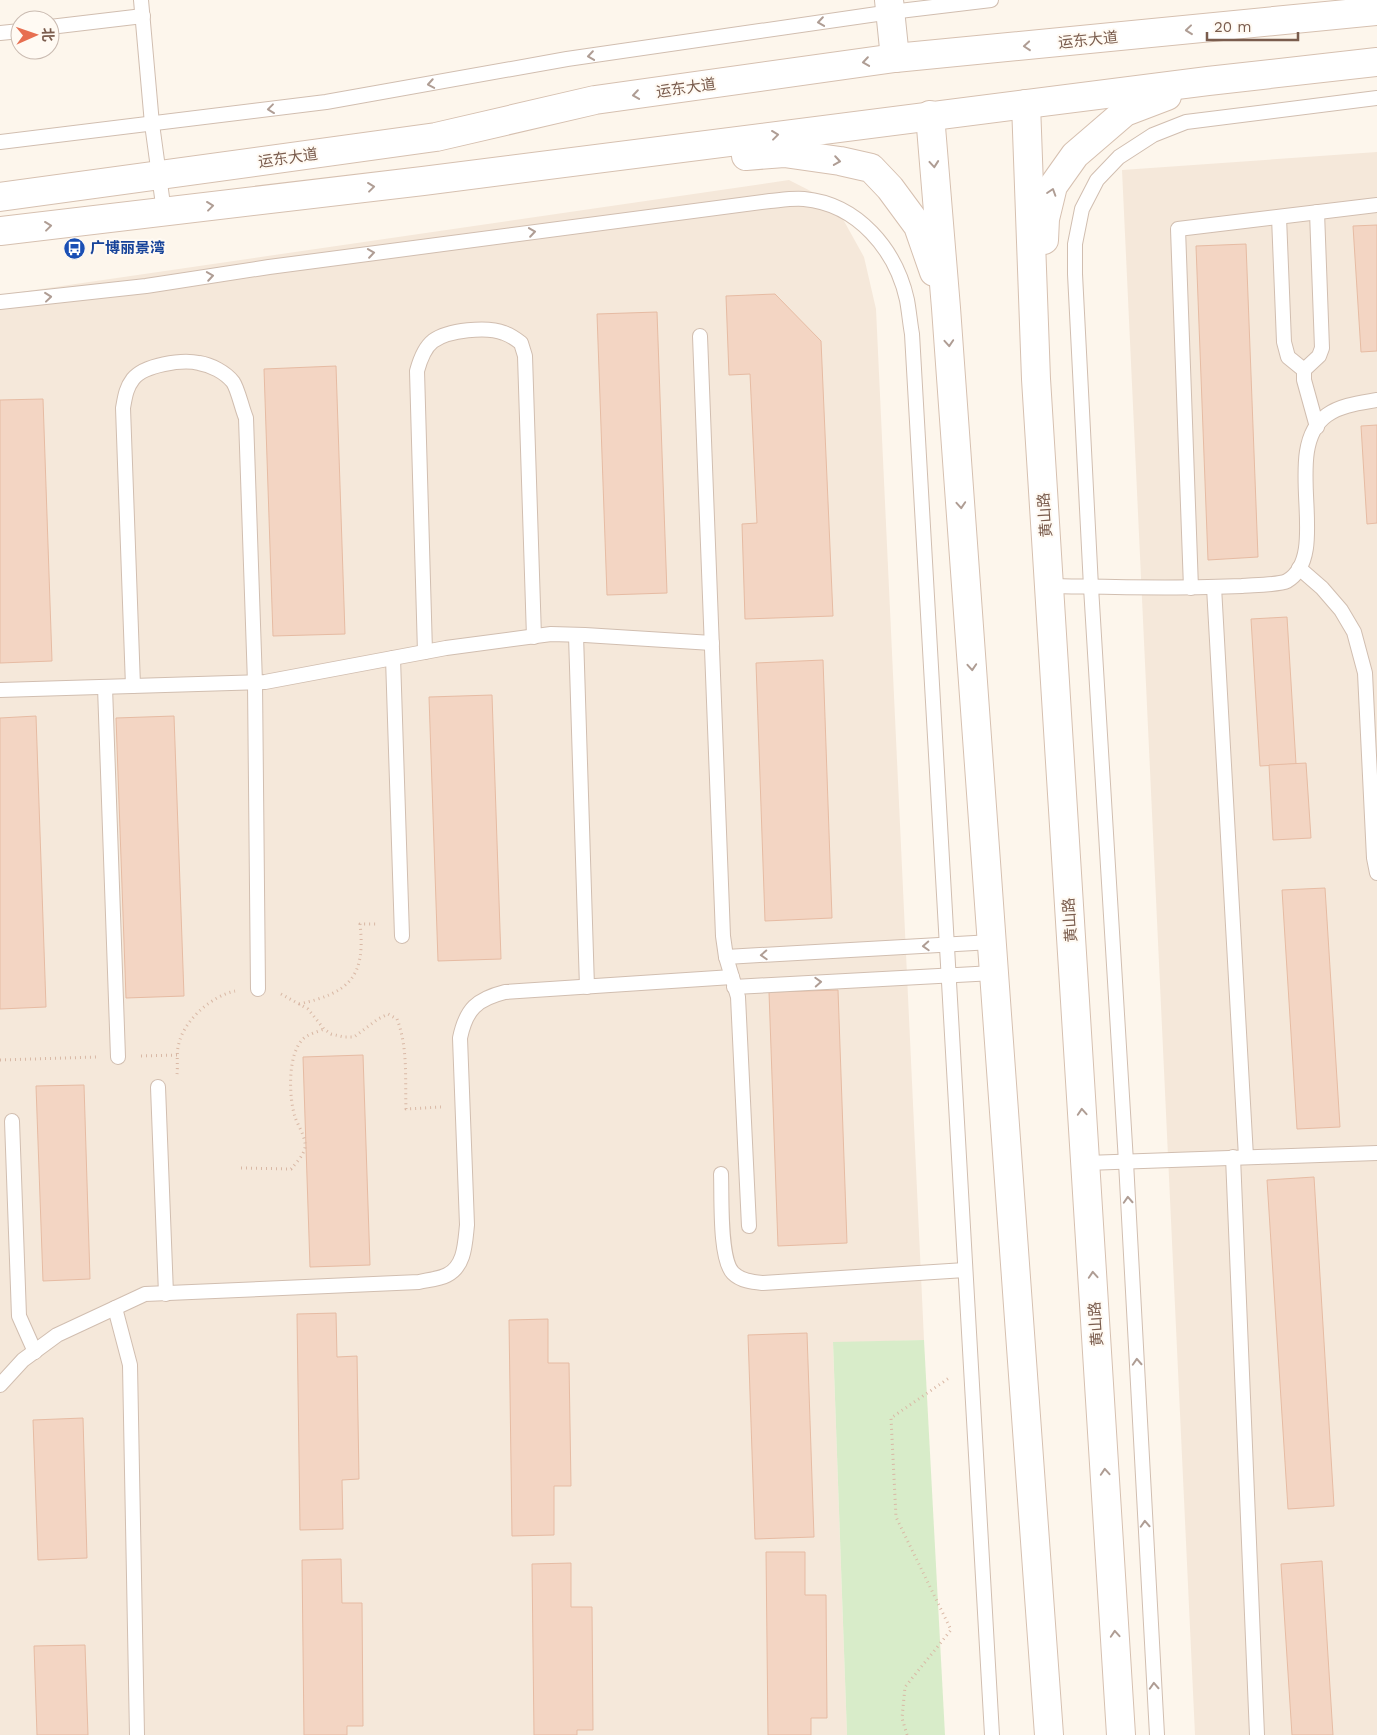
<svg xmlns="http://www.w3.org/2000/svg" width="1377" height="1735" font-family="'Work Sans','Noto Sans SC',sans-serif">
<style>
.residential{fill:#f5e8da}
.green{fill:#d8ecc9}
.building{fill:#f3d5c3;stroke:#e6bba3}
.lines{fill:none;stroke-linecap:round;stroke-linejoin:round}
.lane-casing{stroke:#d1beb0;stroke-width:16}
.street-casing{stroke:#d1beb0;stroke-width:30}
.secondary-casing{stroke:#d6c0b0;stroke-width:30}
.path{stroke:#d9b8a5;stroke-width:3;stroke-dasharray:1 4;stroke-linecap:butt}
.lane{stroke:#fff;stroke-width:14}
.street{stroke:#fff;stroke-width:28}
.secondary{stroke:#fff;stroke-width:28}
.oneway{stroke:#af9d94}
.labels{text-anchor:middle;dominant-baseline:central;stroke-width:4;stroke-linejoin:round;paint-order:stroke}
.street-label{font-size:15px;fill:#7a5c4d;stroke:#fffaf3}
.transit-label{font-size:15px;font-weight:bold;fill:#164399;stroke:#fffaf3;text-anchor:start}
</style>
<rect width="100%" height="100%" fill="#fdf6ec"/>
<g class="residential">
<path d="M1377,152V1735H1195L1122,170Z"/>
<path d="M789,180L834,203L864,257L876,309L924,1340L833,1343L847,1735H0V295Z"/>
</g>
<path class="green" d="M924,1340L945,1735H847L833,1342Z"/>
<g class="building">
<path d="M1377,225V351L1361,352L1353,226Z"/>
<path d="M1246,244L1258,557L1208,560L1196,246Z"/>
<path d="M775,294L821,341L833,616L745,619L742,524L757,523L750,374L729,375L726,296Z"/>
<path d="M657,312L667,593L607,595L597,314Z"/>
<path d="M336,366L345,634L273,636L264,369Z"/>
<path d="M43,399L52,661L0,663V400Z"/>
<path d="M1377,425V523L1367,524L1361,426Z"/>
<path d="M1287,617L1296,764L1260,766L1251,619Z"/>
<path d="M823,660L832,918L765,921L756,663Z"/>
<path d="M492,695L501,959L438,961L429,697Z"/>
<path d="M36,716L46,1007L0,1009V718Z"/>
<path d="M174,716L184,996L126,998L116,718Z"/>
<path d="M1306,763L1311,838L1273,840L1269,765Z"/>
<path d="M1325,888L1340,1127L1297,1129L1282,890Z"/>
<path d="M838,990L847,1243L778,1246L769,992Z"/>
<path d="M363,1055L370,1265L310,1267L303,1057Z"/>
<path d="M84,1085L90,1279L43,1281L36,1086Z"/>
<path d="M1314,1177L1334,1506L1288,1509L1267,1180Z"/>
<path d="M336,1313L337,1357L357,1356L359,1479L342,1480L343,1529L300,1530L297,1314Z"/>
<path d="M548,1319V1363H569L571,1486H554V1535L512,1536L509,1320Z"/>
<path d="M807,1333L814,1537L755,1539L748,1335Z"/>
<path d="M83,1418L87,1558L38,1560L33,1420Z"/>
<path d="M766,1552H805V1595H826L827,1718H811V1735H768Z"/>
<path d="M341,1559L342,1603H362L363,1726H347V1735H304L302,1560Z"/>
<path d="M1322,1561L1333,1735H1292L1281,1564Z"/>
<path d="M571,1563V1607H592L593,1730H577V1735H534L532,1564Z"/>
<path d="M85,1645L88,1735H37L34,1646Z"/>
</g>
<g class="lines">
<defs>
<g id="lane">
<path d="M141,0L152,124L164,212"/>
<path d="M50,27L143,16"/>
<path d="M0,33L20,31"/>
<path d="M0,142L326,102L567,59L891,12L991,0"/>
<path d="M1279,217L1284,342L1288,357L1304,370"/>
<path d="M0,302L146,286L269,267L770,201C781,200 793,198 804,199C858,204 896,250 907,300C909,311 910,323 912,334L992,1735"/>
<path d="M700,336L723,936L726,957L738,997L749,1226"/>
<path d="M1317,427L1304,380V370L1319,356L1322,348L1317,212"/>
<path d="M1299,568L1322,588L1341,610L1354,632L1365,673L1374,858L1377,873"/>
<path d="M1049,586C1114,587 1178,589 1242,586C1252,585 1279,585 1287,581C1333,554 1279,449 1327,415C1341,405 1360,403 1377,400"/>
<path d="M1214,587L1246,1157"/>
<path d="M1191,588L1178,229L1377,205"/>
<path d="M576,635L587,987"/>
<path d="M425,652L417,371C420,360 424,348 433,341C448,330 487,326 504,333C510,335 516,339 521,343L525,356L534,637"/>
<path d="M393,658L402,936"/>
<path d="M133,686L123,408C125,397 126,388 133,379C144,365 182,359 199,363C211,365 225,372 233,382C238,389 242,409 246,418L255,683L258,989"/>
<path d="M105,687L118,1057"/>
<path d="M0,690L265,682L446,648L551,634L585,635L712,643"/>
<path d="M726,957L992,942"/>
<path d="M734,987L994,973"/>
<path d="M158,1087L166,1294"/>
<path d="M12,1121L19,1316L35,1352"/>
<path d="M1233,1157L1257,1735"/>
<path d="M1086,1163L1377,1153"/>
<path d="M721,1174C722,1195 719,1259 733,1273C741,1281 753,1282 763,1283L965,1270"/>
<path d="M115,1308L130,1365L137,1735"/>
<path d="M0,1385L23,1360L57,1335L145,1294L419,1282C428,1280 439,1279 447,1275C465,1266 465,1243 467,1225L460,1038C466,1009 477,999 505,992L732,977"/>
<path d="M1157,1735L1126,1162L1091,587L1075,274V244L1082,209L1097,180L1119,157L1153,135L1186,122L1377,98"/>
</g>
<path id="street" d="M889,0L895,58"/>
<g id="secondary">
<path d="M1026,104L1036,379L1121,1735"/>
<path d="M930,115L946,308L1049,1735"/>
<path d="M746,156L784,153L840,161L871,168L890,188L918,226L934,272"/>
<path d="M0,197L436,137L595,100L895,58L1377,11"/>
<path d="M0,231L423,181L1208,81L1377,62"/>
<path d="M1044,240L1045,219L1053,186L1075,155L1125,112L1167,96"/>
</g>
</defs>
<use href="#lane" class="lane-casing"/>
<use href="#street" class="street-casing"/>
<use href="#secondary" class="secondary-casing"/>
<g class="path">
<path d="M281,994L308,1009L324,1029L331,1034L344,1037H354L378,1019L388,1014L397,1019C408,1047 405,1079 406,1109L441,1107"/>
<path d="M299,1004C349,993 366,977 360,924H379"/>
<path d="M141,1056L178,1055"/>
<path d="M0,1060L97,1057"/>
<path d="M177,1074C178,1065 176,1052 179,1043C185,1019 212,996 235,991"/>
<path d="M241,1168L291,1169C296,1163 304,1155 305,1147C306,1137 298,1126 295,1117C289,1098 287,1055 303,1039C308,1034 317,1032 324,1029"/>
<path d="M907,1735L902,1718L905,1687L951,1630L896,1517L891,1418L949,1378"/>
</g>
<use href="#lane" class="lane"/>
<use href="#street" class="street"/>
<use href="#secondary" class="secondary"/>
</g>
<defs><path id="oneway-chevron" d="M-2-3.5L2.5 0L-2 3.5" fill="none" stroke-width="1.6" stroke-linecap="round" stroke-linejoin="round" transform="scale(1.25)"/></defs>
<g class="oneway">
<use href="#oneway-chevron" transform="translate(821 22) rotate(172)"/>
<use href="#oneway-chevron" transform="translate(1189 30) rotate(174)"/>
<use href="#oneway-chevron" transform="translate(1027 46) rotate(175)"/>
<use href="#oneway-chevron" transform="translate(591 56) rotate(172)"/>
<use href="#oneway-chevron" transform="translate(866 62) rotate(172)"/>
<use href="#oneway-chevron" transform="translate(431 84) rotate(170)"/>
<use href="#oneway-chevron" transform="translate(636 95) rotate(172)"/>
<use href="#oneway-chevron" transform="translate(271 109) rotate(173)"/>
<use href="#oneway-chevron" transform="translate(775 135) rotate(-7)"/>
<use href="#oneway-chevron" transform="translate(837 161) rotate(9)"/>
<use href="#oneway-chevron" transform="translate(934 164) rotate(85)"/>
<use href="#oneway-chevron" transform="translate(371 187) rotate(-7)"/>
<use href="#oneway-chevron" transform="translate(1052 192) rotate(-72)"/>
<use href="#oneway-chevron" transform="translate(210 206) rotate(-7)"/>
<use href="#oneway-chevron" transform="translate(48 226) rotate(-7)"/>
<use href="#oneway-chevron" transform="translate(532 232) rotate(-8)"/>
<use href="#oneway-chevron" transform="translate(371 253) rotate(-8)"/>
<use href="#oneway-chevron" transform="translate(210 276) rotate(-9)"/>
<use href="#oneway-chevron" transform="translate(48 297) rotate(-6)"/>
<use href="#oneway-chevron" transform="translate(949 343) rotate(86)"/>
<use href="#oneway-chevron" transform="translate(961 505) rotate(86)"/>
<use href="#oneway-chevron" transform="translate(972 667) rotate(86)"/>
<use href="#oneway-chevron" transform="translate(926 946) rotate(177)"/>
<use href="#oneway-chevron" transform="translate(764 955) rotate(177)"/>
<use href="#oneway-chevron" transform="translate(818 982) rotate(-3)"/>
<use href="#oneway-chevron" transform="translate(1082 1112) rotate(-94)"/>
<use href="#oneway-chevron" transform="translate(1128 1200) rotate(-93)"/>
<use href="#oneway-chevron" transform="translate(1093 1275) rotate(-94)"/>
<use href="#oneway-chevron" transform="translate(1137 1362) rotate(-93)"/>
<use href="#oneway-chevron" transform="translate(1105 1472) rotate(-94)"/>
<use href="#oneway-chevron" transform="translate(1145 1524) rotate(-93)"/>
<use href="#oneway-chevron" transform="translate(1115 1634) rotate(-94)"/>
<use href="#oneway-chevron" transform="translate(1154 1686) rotate(-93)"/>
</g>
<defs>
<symbol id="bus-disc" viewBox="-11 -11 22 22"><circle r="9.5" fill="#1a4fb4" stroke="#fffaf3"/><path d="M-5-6H5V4H4V6H2V4H-2V6H-4V4H-5ZM-3.5-4V0h7V-4ZM-3.5 1.2v1.5H-2V1.2ZM2 1.2v1.5H3.5V1.2Z" fill="#fff"/></symbol>
</defs>
<g fill-rule="evenodd">
<use href="#bus-disc" x="62" y="236" width="25" height="25"/>
</g>
<g class="labels">
<g class="street-label">
<text transform="translate(1088 40) rotate(-6)">运东大道</text>
<text transform="translate(686 88) rotate(-8)">运东大道</text>
<text transform="translate(288 158) rotate(-8)">运东大道</text>
<text transform="translate(1045 515) rotate(-94)">黄山路</text>
<text transform="translate(1070 920) rotate(-94)">黄山路</text>
<text transform="translate(1096 1324) rotate(-94)">黄山路</text>
</g>
<g class="transit-label">
<text x="90" y="248">广博丽景湾</text>
</g>
</g>
<g transform="translate(35 35) rotate(88)"><circle r="24" fill="#fffaf3" stroke="#cabbb1"/>
<path d="M0-4L9 19L0 12L-9 19Z" fill="#e76f51"/>
<text y="-8" font-size="14" font-weight="bold" text-anchor="middle" fill="#7a5c4d">北</text>
</g>
<path d="M1207 32v8h91v-8" fill="none" stroke="#7a5c4d" stroke-width="2.5"/>
<text x="1214" y="32" font-size="15" fill="#7a5c4d" stroke="#fffaf3" stroke-width="4" paint-order="stroke">20 m</text>
</svg>
